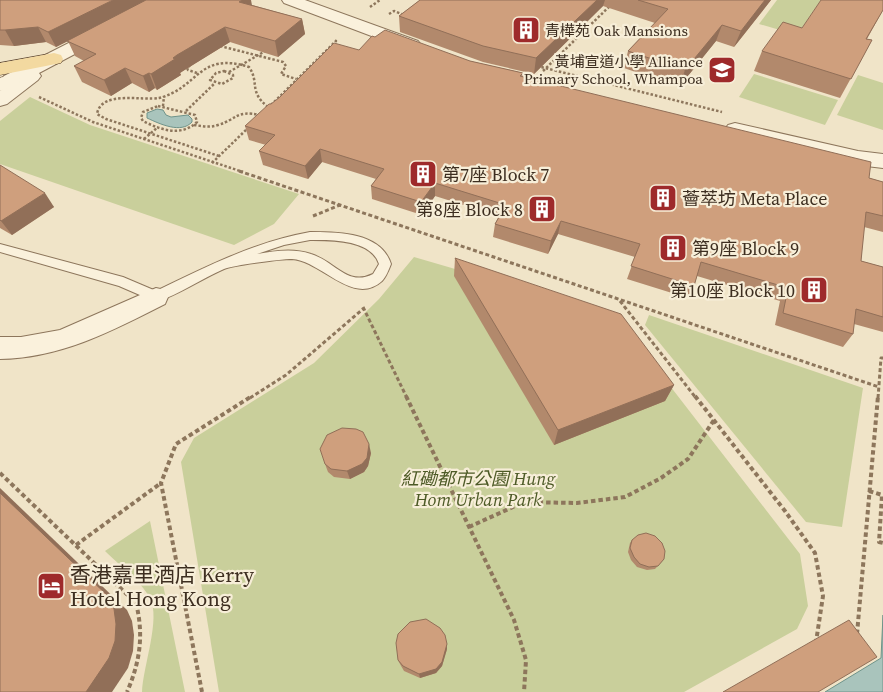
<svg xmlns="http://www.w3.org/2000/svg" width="883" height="692" font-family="'Source Serif 4','Noto Sans TC',serif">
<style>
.green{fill:#c9cf9b}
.water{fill:#a9c4bc;stroke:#6f938a}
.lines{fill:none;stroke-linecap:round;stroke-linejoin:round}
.service-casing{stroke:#8d765c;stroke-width:2}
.minor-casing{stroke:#8d765c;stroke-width:2}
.tertiary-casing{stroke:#8d765c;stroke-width:1}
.primary-casing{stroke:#5b4430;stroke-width:1}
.path-far2{stroke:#8d765c;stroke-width:2.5;stroke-dasharray:2.5 2;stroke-linecap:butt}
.path-far1{stroke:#8d765c;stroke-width:3;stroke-dasharray:4 2.5;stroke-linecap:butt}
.path{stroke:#8d765c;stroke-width:4;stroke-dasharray:4.5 3;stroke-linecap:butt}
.service{fill:#faf1dc;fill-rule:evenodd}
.minor{fill:#faf1dc;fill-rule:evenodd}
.tertiary{fill:#faf1dc;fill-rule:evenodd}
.primary{fill:#f3d9a0;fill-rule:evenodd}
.wall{fill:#b2896c}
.shaded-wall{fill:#916f58}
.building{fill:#cf9f7d;stroke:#916f58}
.labels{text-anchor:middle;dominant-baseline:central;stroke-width:4.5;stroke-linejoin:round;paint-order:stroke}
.far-poi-label{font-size:15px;fill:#3d2e20;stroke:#f7eed8;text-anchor:start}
.poi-label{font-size:18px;fill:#3d2e20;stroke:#f7eed8;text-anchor:start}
.park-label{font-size:18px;font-style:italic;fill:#4d5a26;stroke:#f7eed8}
.near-poi-label{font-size:21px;fill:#3d2e20;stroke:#f7eed8;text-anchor:start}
</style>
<rect width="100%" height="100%" fill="#f0e4c8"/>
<g class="green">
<path d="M777,0H821L797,35L759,24Z"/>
<path d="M754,74L838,100L825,125L739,97Z"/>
<path d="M858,75L883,83V130L837,115Z"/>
<path d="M30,97L90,125L299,194L274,224L234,245L0,164V121Z"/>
<path d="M414,257L593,309L626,329L800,554L808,606L797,629L684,692H219L181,462L194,438L314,363L379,299Z"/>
<path d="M649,315L863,388L842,527L806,522L645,325Z"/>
<path d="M150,521L185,692H142C143,666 161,619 150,598C141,581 118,564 105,551Z"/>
</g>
<g class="water">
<path d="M157,109L163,110L166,115L171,117L188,115L192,119V122C181,134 160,124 147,118V113Z"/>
<path d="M883,615V692H825L881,658Z"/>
</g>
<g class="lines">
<defs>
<path id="service" d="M310,232C337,232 381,232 391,264C389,269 386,277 382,281C353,307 322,261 292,259C281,259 234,265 224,269C201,279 180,294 156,302L119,286L0,252V244L123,277L156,291C206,267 254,242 310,232ZM310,240C330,240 371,239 379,264L373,274C347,287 335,261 311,254C293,248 275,251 257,254L284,245Z"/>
<g id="minor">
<path d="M153,0H173L171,3L39,73L41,76L38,80L7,104L0,106V91L8,85L4,84L2,80L4,76Z"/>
<path d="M282,0H305L418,41L421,45L418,49L412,50L406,49L284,3Z"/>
<path d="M735,123L858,151L883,154V168L858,165L728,133L725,129L728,125Z"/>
<path d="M156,288L165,290L168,297L165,304C112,331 61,358 0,359V337H21L60,330Z"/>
</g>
<path id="tertiary" d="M11,74L18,76L21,80L18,84L0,91V78Z"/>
<path id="primary" d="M54,53L61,55L63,59L61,63L0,75V63Z"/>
</defs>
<use href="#service" class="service-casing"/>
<use href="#minor" class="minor-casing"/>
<use href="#tertiary" class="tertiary-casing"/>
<use href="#primary" class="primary-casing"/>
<g class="path-far2">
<path d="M370,7L380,0"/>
<path d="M389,14L394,11L404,15"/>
<path d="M220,46L283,62L286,66L281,74L296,79"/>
<path d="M190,65L187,68L188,70L197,73"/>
<path d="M537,66L722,112"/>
<path d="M224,71L233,75V78L222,84L210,80L216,73Z"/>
<path d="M543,71L616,0"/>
<path d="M229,72L267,50"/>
<path d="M39,97L93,122L243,172"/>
<path d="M271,105L336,41L333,40"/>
<path d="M158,106L195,115L197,122C181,137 161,130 143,121L141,118L143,112Z"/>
<path d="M163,106L164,96"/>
<path d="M186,111L215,83"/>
<path d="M194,125C202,126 210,128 218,125C238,119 235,110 260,115"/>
<path d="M144,139L158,127"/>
<path d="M219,156L106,119L97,114C101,90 143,101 159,98C199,88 198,51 249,67C260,83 248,91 268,107"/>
<path d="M212,163L249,127"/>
</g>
<g class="path-far1">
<path d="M239,171L879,387"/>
<path d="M313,216L340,205"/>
<path d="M620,301L696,398"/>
<path d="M363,307L407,398"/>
<path d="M250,398L286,375L363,309"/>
<path d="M878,398L881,358H883"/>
</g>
<g class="path">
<path d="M406,396L514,620L526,660L524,692"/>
<path d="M695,396L785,511L815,553L823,596L816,642"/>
<path d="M0,473L136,603C144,635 140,662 127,692"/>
<path d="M869,491L882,495L879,542L883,543"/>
<path d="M469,527L524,502L577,503L625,497L661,478L688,459L714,420"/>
<path d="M76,545L161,483"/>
<path d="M857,634L878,396"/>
<path d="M202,692L161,483L176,444L252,396"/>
</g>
<use href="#service" class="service"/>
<use href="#minor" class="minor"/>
<use href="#tertiary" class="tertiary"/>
<use href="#primary" class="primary"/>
</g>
<g class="wall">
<path d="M0,0L252,5L302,19L305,34L278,57L230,42L183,71L180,73L181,75L157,90L155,88L149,92L132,83L111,96L82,82L74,66L84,61L75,56L68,41L56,47L46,42L14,46L0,45Z"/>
<path d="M420,0H771L734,47L716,41L679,87L624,68L628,51L655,23L603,6L534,74L483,62L400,32L399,16Z"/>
<path d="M883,0V10L867,39L872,40L840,98L754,71L762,51L802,28Z"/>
<path d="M359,50L470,61L523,73V77L883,182V232L864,227L861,261L883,267V332L854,324L853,334L843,347L775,325L780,301L697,276L694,286L688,298L627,279L635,257L558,234L548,254L493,237L495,224L499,216L435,196L422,215L372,199L371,186L376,179L322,162L308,179L263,165L259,151L266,145L249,140L245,126L271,104Z"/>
<path d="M0,165L54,207L12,235L0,228Z"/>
<path d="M455,258L674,385L665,401L554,445L454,276Z"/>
<path d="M371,453L368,466L364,472L350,479L334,477L328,472L325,464Z"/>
<path d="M632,540L664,559L655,569L647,570L637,567L631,560L628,552L630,543Z"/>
<path d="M447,649L442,666L436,673L420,678L404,671L400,664L398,660Z"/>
</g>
<g class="shaded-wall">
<path d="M113,0H149L56,47L48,32Z"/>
<path d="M242,0H251L253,11L239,2Z"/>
<path d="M597,0H605L603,6L534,74L536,58Z"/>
<path d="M765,0H771L734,47L741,31Z"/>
<path d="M302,19L305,34L278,57L275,41Z"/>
<path d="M722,25L716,41L679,87L685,70Z"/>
<path d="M38,27L46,42L14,46L5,30Z"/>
<path d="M225,27L230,42L183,71L180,73L181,75L157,90L151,74L177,55Z"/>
<path d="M125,68L132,83L111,96L104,80Z"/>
<path d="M149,73L155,88L149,92L143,76Z"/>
<path d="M320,149L322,162L308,179L305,166Z"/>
<path d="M435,183V196L422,215L421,202Z"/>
<path d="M45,193L54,207L12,235L1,221Z"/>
<path d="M561,221L558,234L548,254L551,241Z"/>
<path d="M674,385L665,401L554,445L558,430Z"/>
<path d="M369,444L371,453L368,466L364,472L350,479L347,471Z"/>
<path d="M0,488L127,610L132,621L134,635L133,651L128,668L112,692H86L0,493Z"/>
<path d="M447,644V649L442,666L436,673L420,678L419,674Z"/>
</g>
<g class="building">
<path d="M0,0H113L48,32L38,27L5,30H0Z"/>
<path d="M146,0H242L239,2L302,19L275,41L225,27L177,55L173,58L175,59L151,74L149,73L143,76L125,68L104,80L74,66L96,54L67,41Z"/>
<path d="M420,0H597L536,58L483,46L399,16Z"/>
<path d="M638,0H765L741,31L722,25L685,70L628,51L668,9Z"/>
<path d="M821,0H883V10L866,39L872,40L851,79L762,51L783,22L802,28Z"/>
<path d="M385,30L470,61L523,73L520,76L871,162L869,178L883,182V216L866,212L861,261L883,267V317L856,309L853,334L783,313L788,288L701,262L694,286L631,266L640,244L561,221L551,241L495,224L506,205L435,183L421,202L371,186L384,169L320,149L305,166L259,151L275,135L245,126L269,104H271L280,97L334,43L359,50L372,36L375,37Z"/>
<path d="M0,165L45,193L1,221L0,220Z"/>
<path d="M455,258L621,314L674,385L558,430Z"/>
<path d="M342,428L356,429L363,432L369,444L367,458L362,464L347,471L331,469L325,464L320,449L327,435Z"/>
<path d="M0,493L109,597L114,609L116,624L115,641L109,658L86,692H0Z"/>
<path d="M646,533L655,536L662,543L665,551L664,559L658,566L649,567L640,564L634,557L630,548L632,540L638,535Z"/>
<path d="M426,619L440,628L445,635L447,644L442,662L436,669L419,674L403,666L398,660L396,643L398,634L410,622Z"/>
<path d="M849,620L877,657L818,692H723Z"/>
</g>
<defs>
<symbol id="building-square" viewBox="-11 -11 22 22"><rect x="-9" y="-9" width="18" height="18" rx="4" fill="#9e2a2b" stroke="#f7eed8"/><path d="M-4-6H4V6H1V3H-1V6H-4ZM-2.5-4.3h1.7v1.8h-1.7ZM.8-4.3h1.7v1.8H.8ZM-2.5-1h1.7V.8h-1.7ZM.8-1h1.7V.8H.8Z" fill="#fff"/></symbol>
<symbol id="school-square" viewBox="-11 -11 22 22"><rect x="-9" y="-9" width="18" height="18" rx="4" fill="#9e2a2b" stroke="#f7eed8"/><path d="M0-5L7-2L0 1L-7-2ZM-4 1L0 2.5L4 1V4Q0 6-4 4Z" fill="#fff"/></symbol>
<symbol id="hotel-square" viewBox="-11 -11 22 22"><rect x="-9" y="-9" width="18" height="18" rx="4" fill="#9e2a2b" stroke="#f7eed8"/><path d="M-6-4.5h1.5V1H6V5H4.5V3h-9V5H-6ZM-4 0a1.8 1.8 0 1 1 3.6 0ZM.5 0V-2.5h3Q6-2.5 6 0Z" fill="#fff"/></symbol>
</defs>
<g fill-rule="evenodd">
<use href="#building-square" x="510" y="14" width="32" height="32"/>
<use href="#school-square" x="706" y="54" width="32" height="32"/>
<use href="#building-square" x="407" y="158" width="32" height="32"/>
<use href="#building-square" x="647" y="182" width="32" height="32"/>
<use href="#building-square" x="526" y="193" width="32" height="32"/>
<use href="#building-square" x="657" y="232" width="32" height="32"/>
<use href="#building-square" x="798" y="274" width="32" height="32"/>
<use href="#hotel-square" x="35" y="570" width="32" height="32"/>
</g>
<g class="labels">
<g class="far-poi-label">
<text x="545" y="30">青樺苑 Oak Mansions</text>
<text x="703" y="61" text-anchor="end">黃埔宣道小學 Alliance<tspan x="703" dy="17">Primary School, Whampoa</tspan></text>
</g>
<g class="poi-label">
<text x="442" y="174">第7座 Block 7</text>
<text x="682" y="198">薈萃坊 Meta Place</text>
<text x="523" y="209" text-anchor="end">第8座 Block 8</text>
<text x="692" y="248">第9座 Block 9</text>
<text x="795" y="290" text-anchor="end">第10座 Block 10</text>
</g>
<g class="park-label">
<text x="478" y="478">紅磡都市公園 Hung<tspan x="478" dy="21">Hom Urban Park</tspan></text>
</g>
<g class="near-poi-label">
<text x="70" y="574">香港嘉里酒店 Kerry<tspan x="70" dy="24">Hotel Hong Kong</tspan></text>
</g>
</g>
</svg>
